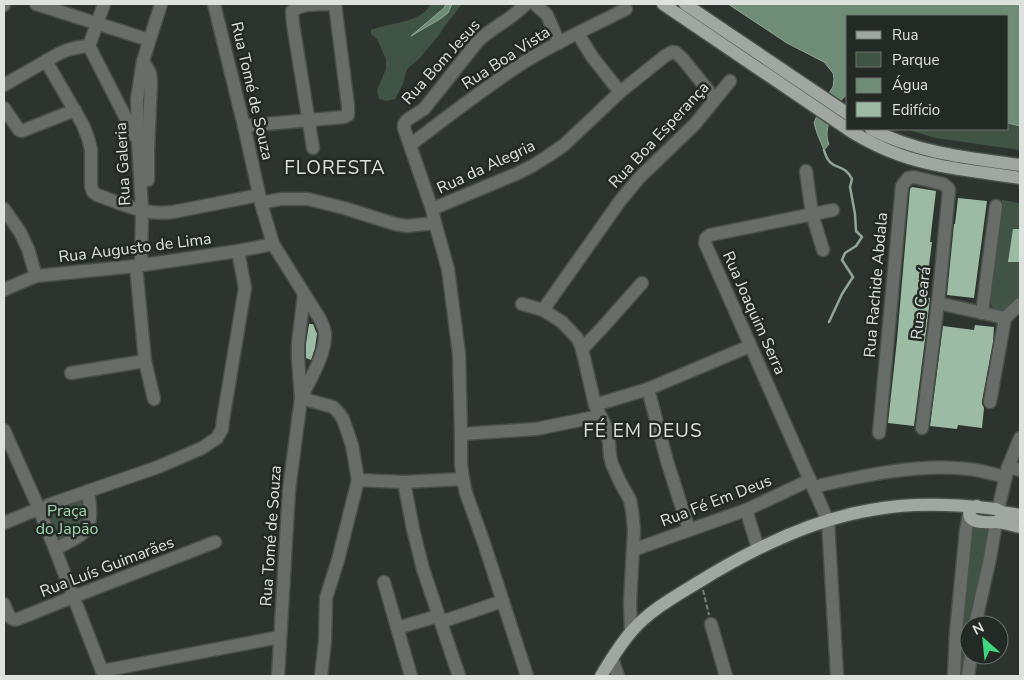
<svg xmlns="http://www.w3.org/2000/svg" width="1024" height="680" font-family="'Nunito Sans',sans-serif">
<style>
.green{fill:#405445}
.water{fill:#6f8d76;stroke:#90a696}
.lines{fill:none;stroke-linecap:round;stroke-linejoin:round}
.stream{stroke:#90a696;stroke-width:2.5}
.building{fill:#9cbba4}
.minor-casing{stroke:#494f4a;stroke-width:15}
.major-casing{stroke:#494f4a;stroke-width:15}
.path{stroke:#7b807c;stroke-width:2;stroke-dasharray:5 2.5;stroke-linecap:butt}
.minor{stroke:#696d6a;stroke-width:12}
.major{stroke:#a0a7a1;stroke-width:12}
.labels{text-anchor:middle;dominant-baseline:central;stroke-width:5;stroke-linejoin:round;paint-order:stroke}
.street-label{font-size:16px;fill:#dee2df;stroke:#232925}
.park-label{font-size:16px;fill:#a1d6af;stroke:#232925}
.quarter-label{font-size:19px;letter-spacing:1px;fill:#dee2df;stroke:#232925}
</style>
<rect width="100%" height="100%" fill="#2d332e"/>
<g class="green">
<path d="M431,4H446L444,8L414,34L440,19L448,14L452,4H462L445,26L439,35L419,59L407,69L403,84L395,99L386,101L379,99L377,90L386,69V59L377,39L371,34V30C388,23 408,24 423,13C426,11 429,7 431,4Z"/>
<path d="M1008,123L1020,126V150L935,138L906,129H1008Z"/>
<path d="M1002,200L1020,203V300L1005,312C997,311 992,310 990,301Z"/>
<path d="M84,496L87,511L83,529L59,543L45,511Z"/>
<path d="M969,525L992,529L969,625L964,676H958Z"/>
</g>
<g class="water">
<path d="M446,4H452L448,13L440,19L411,36L444,8Z"/>
<path d="M728,4H1015L1020,6V126L1008,123V16H848V94C835,103 822,129 829,144L824,150L817,133L814,123L822,103L833,87L834,79L833,73L824,62L787,43Z"/>
</g>
<g class="lines">
<path class="stream" d="M824,150C830,173 843,161 852,179L850,187L855,214L856,231L862,237L856,246L845,253L842,260L853,277L842,294L829,322"/>
</g>
<g class="building">
<path d="M912,187L936,191L930,242H932L925,297L930,298L927,324L914,426L888,423L897,340L910,189Z"/>
<path d="M958,198L987,201L974,298L947,295L954,224H955Z"/>
<path d="M1013,229H1020V262H1008Z"/>
<path d="M309,324H313L317,334L315,348L311,360L306,358V344Z"/>
<path d="M975,325L994,327L993,342L982,401V404L984,408L982,428L958,425L957,429L930,426L943,326L974,330Z"/>
</g>
<g class="lines">
<defs>
<g id="minor">
<path d="M36,4L149,40"/>
<path d="M214,4L244,126L261,203L273,244L320,319C322,324 325,329 325,334C326,354 309,381 301,398"/>
<path d="M526,4C512,19 493,27 478,41L424,109L407,120L404,124V128L432,209L435,223L448,269L459,354L461,434V464L463,479L466,493L484,543L527,676"/>
<path d="M535,4L547,15L559,43"/>
<path d="M4,5V4"/>
<path d="M578,34L593,58L620,92"/>
<path d="M89,46L135,136"/>
<path d="M89,46L104,4"/>
<path d="M46,61L83,125L88,138L91,150V186L93,192L97,195C123,204 145,216 173,212L259,195"/>
<path d="M143,61L150,73L151,82L148,150V180"/>
<path d="M4,85L60,53C70,48 78,47 89,46"/>
<path d="M4,108L19,130L22,131L75,110"/>
<path d="M244,126L344,117L348,115V106L335,4"/>
<path d="M410,145C447,117 483,89 521,64C554,43 591,27 626,9"/>
<path d="M313,148L293,24L292,11C302,3 317,5 329,4"/>
<path d="M806,171L812,214L823,250"/>
<path d="M261,203L281,199H308L344,208L395,224L407,226L435,223"/>
<path d="M4,209L20,232L28,249L36,276"/>
<path d="M432,209L516,174L532,166L548,156L564,145L620,92L665,56L672,52H675L682,58L715,99"/>
<path d="M833,210L710,235L706,238L705,243L828,521L837,676"/>
<path d="M141,265L142,211L138,140L137,99L143,61L161,4"/>
<path d="M136,266L145,361L154,399"/>
<path d="M4,290L10,287L36,276L136,266L238,251L273,244"/>
<path d="M938,303L1005,318"/>
<path d="M522,304L543,310L562,322L578,339L582,349L595,405L606,427L609,443L610,456L612,464L620,482L630,500L632,510L634,530L630,602L631,632"/>
<path d="M543,310L620,201L639,178L695,124L730,81"/>
<path d="M982,313L996,206"/>
<path d="M582,349L603,327L642,283"/>
<path d="M71,373L145,361"/>
<path d="M648,389L667,461L689,530"/>
<path d="M301,398L333,407L339,413L343,419L352,445L358,480L338,560L326,598L325,641L321,676"/>
<path d="M990,402L1005,318L1020,304"/>
<path d="M595,405L648,389L750,346"/>
<path d="M4,430L36,502L55,549L104,676"/>
<path d="M879,433L902,186L908,178L914,177L943,184L948,188L949,190L938,303L922,428"/>
<path d="M461,434L536,429L600,416"/>
<path d="M1008,467L1020,470"/>
<path d="M358,480L404,482L463,479"/>
<path d="M404,482L413,529L423,569L459,676"/>
<path d="M813,487C861,476 919,463 968,469C981,470 993,474 1005,477"/>
<path d="M48,505L158,467L202,448L217,438L222,429L223,420L245,288L238,251"/>
<path d="M746,510L758,548"/>
<path d="M998,510L1008,467L1020,438"/>
<path d="M4,523L38,509"/>
<path d="M55,549C89,532 94,531 88,491"/>
<path d="M633,550L746,510L810,480"/>
<path d="M384,582L411,676"/>
<path d="M4,604C7,611 9,622 18,619L73,597L215,542"/>
<path d="M441,622L503,601"/>
<path d="M711,624L726,676"/>
<path d="M975,625L990,558L996,522"/>
<path d="M397,628L438,616"/>
<path d="M612,658L618,676"/>
<path d="M102,671L280,637"/>
<path d="M278,676L289,490L301,398L298,358V344L304,294"/>
<path d="M954,676L956,632L966,530L969,515"/>
<path d="M968,676L971,655"/>
</g>
<g id="major">
<path d="M663,4L852,132C867,141 883,149 900,155C936,168 982,172 1020,178"/>
<path d="M685,4L848,114"/>
<path d="M871,129C917,153 969,158 1020,165"/>
<path d="M977,506C971,508 968,511 970,517C976,524 987,522 996,522C1004,522 1013,526 1020,527"/>
<path d="M601,676C610,661 619,646 631,632C649,611 674,597 697,583C750,550 810,520 871,510C912,502 955,504 996,509L1001,512L1020,515"/>
</g>
</defs>
<use href="#minor" class="minor-casing"/>
<use href="#major" class="major-casing"/>
<path class="path" d="M703,590L709,615"/>
<use href="#minor" class="minor"/>
<use href="#major" class="major"/>
</g>
<g class="labels">
<g class="street-label">
<text transform="translate(506 58) rotate(-33)">Rua Boa Vista</text>
<text transform="translate(441 62) rotate(-48)">Rua Bom Jesus</text>
<text transform="translate(252 91) rotate(77)">Rua Tomé de Souza</text>
<text transform="translate(659 135) rotate(-47)">Rua Boa Esperança</text>
<text transform="translate(123 164) rotate(-93)">Rua Galeria</text>
<text transform="translate(486 167) rotate(-25)">Rua da Alegria</text>
<text transform="translate(135 248) rotate(-7)">Rua Augusto de Lima</text>
<text transform="translate(876 285) rotate(-85)">Rua Rachide Abdala</text>
<text transform="translate(921 303) rotate(-83)">Rua Ceará</text>
<text transform="translate(754 313) rotate(66)">Rua Joaquim Serra</text>
<text transform="translate(716 501) rotate(-21)">Rua Fé Em Deus</text>
<text transform="translate(271 536) rotate(-86)">Rua Tomé de Souza</text>
<text transform="translate(107 567) rotate(-21)">Rua Luís Guimarães</text>
</g>
<g class="park-label">
<text x="67" y="511">Praça<tspan x="67" dy="18">do Japão</tspan></text>
</g>
<g class="quarter-label">
<text x="335" y="168">FLORESTA</text>
<text x="643" y="431">FÉ EM DEUS</text>
</g>
</g>
<rect width="1024" height="680" fill="none" stroke="#dee2df" stroke-width="10"/>
<rect x="846" y="15" width="162" height="115" fill="#232925" stroke="#6e736f"/>
<rect x="856" y="31" width="25" height="8" fill="#a0a7a1" stroke="#6e736f"/>
<text x="892" y="40" font-size="15" fill="#dee2df">Rua</text>
<rect x="856" y="52" width="25" height="15" fill="#405445" stroke="#6e736f"/>
<text x="892" y="65" font-size="15" fill="#dee2df">Parque</text>
<rect x="856" y="78" width="25" height="15" fill="#6f8d76" stroke="#6e736f"/>
<text x="892" y="90" font-size="15" fill="#dee2df">Água</text>
<rect x="856" y="102" width="25" height="15" fill="#9cbba4" stroke="#6e736f"/>
<text x="892" y="115" font-size="15" fill="#dee2df">Edifício</text>
<g transform="translate(984 640) rotate(333)"><circle r="24" fill="#232925" stroke="#6e736f"/>
<path d="M0-4L9 19L0 12L-9 19Z" fill="#3fd77d"/>
<text y="-8" font-size="14" font-weight="bold" text-anchor="middle" fill="#dee2df">N</text>
</g>
</svg>
